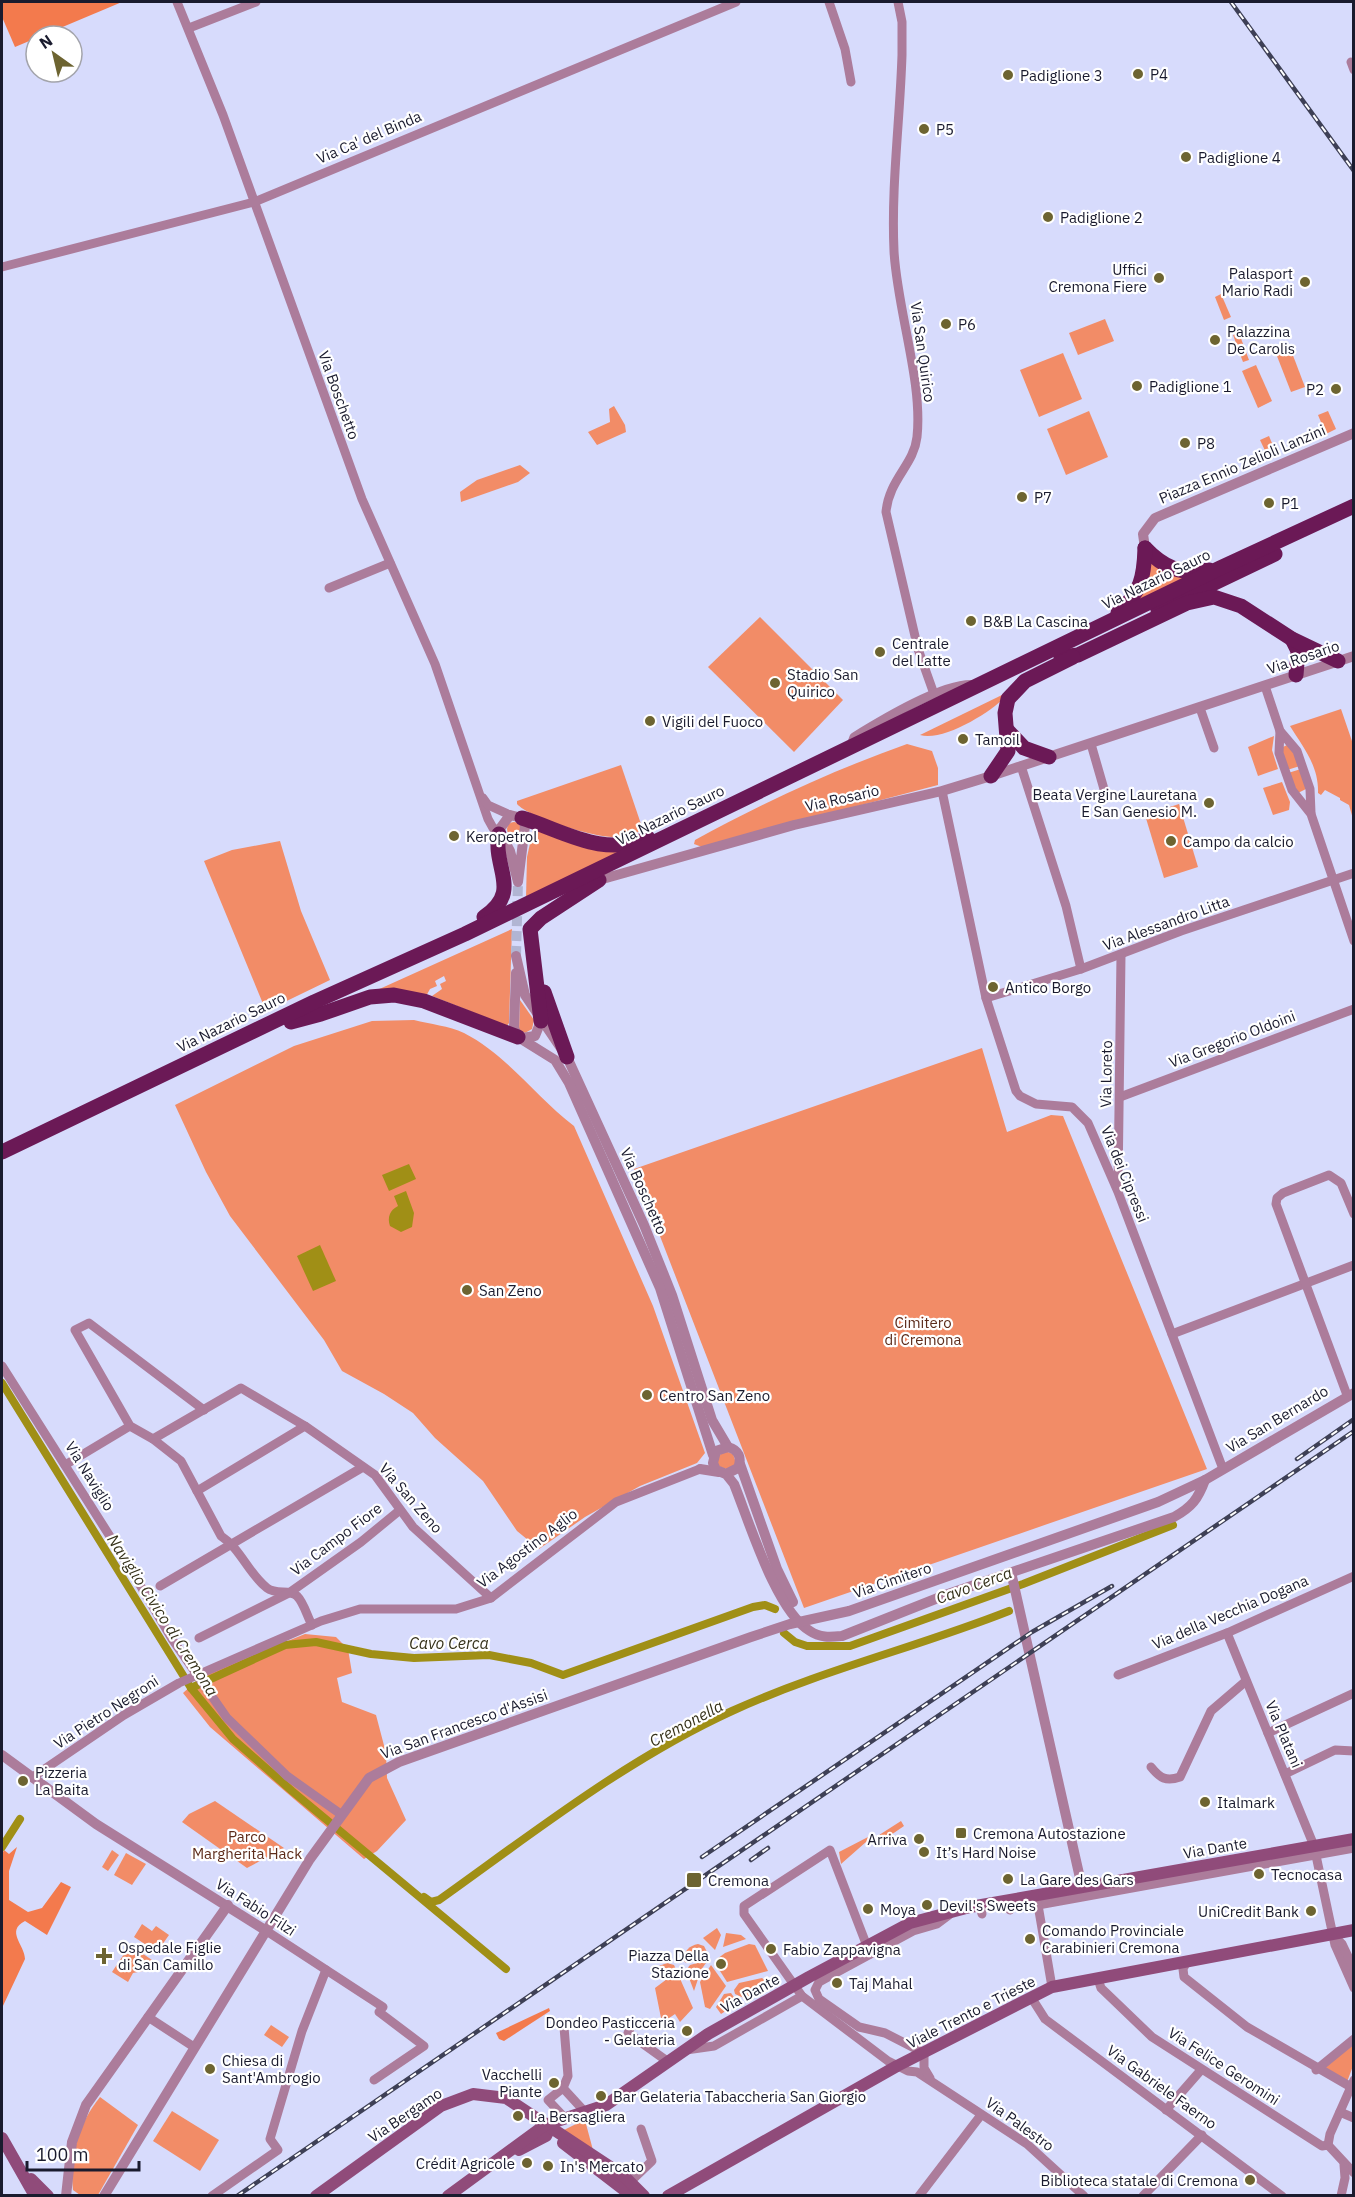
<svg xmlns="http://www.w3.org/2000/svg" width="1355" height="2197" font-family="'IBM Plex Sans',sans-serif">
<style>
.green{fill:#f28c67}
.forest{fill:#f37a4d}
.water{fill:#a08f16}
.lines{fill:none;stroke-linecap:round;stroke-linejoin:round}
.canal{stroke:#a08f16;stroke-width:8}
.tertiary-tunnel{stroke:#b1b5d3;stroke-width:10;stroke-dasharray:10 5;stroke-linecap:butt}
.minor{stroke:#ac7c9b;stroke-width:9}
.tertiary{stroke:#ac7c9b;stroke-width:10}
.secondary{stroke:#904b7a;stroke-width:12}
.trunk{stroke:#6b1956;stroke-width:15}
.rail-casing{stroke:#3e4056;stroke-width:4.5}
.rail{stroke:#fff;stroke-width:2;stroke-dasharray:7;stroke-linecap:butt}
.poi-dot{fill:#6d6431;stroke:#fff;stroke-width:2}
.labels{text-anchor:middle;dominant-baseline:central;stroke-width:4.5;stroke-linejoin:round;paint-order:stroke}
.poi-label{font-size:15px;fill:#1a1b2e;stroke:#fff;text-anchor:start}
.street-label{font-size:15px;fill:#1a1b2e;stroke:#fff}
.park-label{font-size:15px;fill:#5d2c1b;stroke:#fff}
.water-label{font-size:16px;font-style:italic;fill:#35311a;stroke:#fff}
</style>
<rect width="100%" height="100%" fill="#d7dbfc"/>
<g class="green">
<path d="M1221,294L1231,317L1224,320L1215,297Z"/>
<path d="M1105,319L1114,341L1078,355L1069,333Z"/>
<path d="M1239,333L1249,360L1243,362L1233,335Z"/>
<path d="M1289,345L1305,387L1291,392L1275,351Z"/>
<path d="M1063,353L1082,399L1039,417L1020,370Z"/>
<path d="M1256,365L1272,401L1258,408L1242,371Z"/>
<path d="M614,406L625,425L626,432L597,445L588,432L610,422L609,409Z"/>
<path d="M1089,411L1108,457L1066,475L1047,429Z"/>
<path d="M1328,411L1336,429L1326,434L1318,415Z"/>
<path d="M1269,436L1277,455L1269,459L1260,440Z"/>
<path d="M520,465L530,473L518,482L461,502L460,492L477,480Z"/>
<path d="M1146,554L1197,575L1128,609Z"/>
<path d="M760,617L843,700L794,752L708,667Z"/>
<path d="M1004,694L1005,697C990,713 942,742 920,735Z"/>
<path d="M1341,709L1353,744V819L1349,805L1340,800V798L1325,790L1321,795L1318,793C1319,766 1303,747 1290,726Z"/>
<path d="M1274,736L1272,750L1278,769L1258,776L1248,747Z"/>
<path d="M907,744L932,751L938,768V785L702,847L694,844L695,840C762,803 834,770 907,744Z"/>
<path d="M1289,744L1300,766L1287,770L1281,748Z"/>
<path d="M621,765L643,830C634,834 625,836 615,837C596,838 529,818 517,804V801Z"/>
<path d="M1301,769L1306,789L1298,793L1288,773Z"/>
<path d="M1282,782L1290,802L1289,810L1273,815L1263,788Z"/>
<path d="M1179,804L1198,867L1164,878L1145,815Z"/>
<circle cx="514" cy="829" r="7"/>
<path d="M533,830L633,846L526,898L527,857Z"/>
<path d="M280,841L301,911L330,980L266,1011L204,861L232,850Z"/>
<path d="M512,929L509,1023L507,1026L432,996L442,989L440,984L446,981L444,976L435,981L437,986L430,989L425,998L375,991Z"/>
<path d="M520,1000L534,1020L532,1029L525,1033L519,1030Z"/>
<path d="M414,1020C430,1024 449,1026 464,1033C507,1055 536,1097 574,1126L653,1306L705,1453L697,1463L640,1486L585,1517L539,1549L517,1531L483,1481L435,1438L413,1413L384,1394L342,1371L324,1340L230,1216L206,1172L175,1105L294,1046L372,1021Z"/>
<path d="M982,1048L1007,1132L1051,1115L1063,1116L1207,1469L804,1608L634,1169Z"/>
<path d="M725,1451L733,1454L736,1463L729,1470L718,1466L717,1457Z"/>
<path d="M305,1634L336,1637L348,1649L352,1673L337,1678L342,1702L376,1715L386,1753L387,1778L406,1820L377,1851L364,1859L210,1727L183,1693L202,1676Z"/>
<path d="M215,1801L284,1848L247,1868L182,1822L189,1814Z"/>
<path d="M901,1821L904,1826L885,1839L882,1835L866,1842L841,1864L839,1852L868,1837H876Z"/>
<path d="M112,1850L119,1855L108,1871L102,1867Z"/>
<path d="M126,1853L146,1864L132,1885L114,1875Z"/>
<path d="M142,1924L152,1931L156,1926L169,1935L157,1952L134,1937Z"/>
<path d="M717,1928L721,1935L715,1950L703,1938Z"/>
<path d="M726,1933L741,1935L746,1939L723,1947Z"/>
<path d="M698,1944L704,1946L708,1954L686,1963L683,1960C685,1950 689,1946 698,1944Z"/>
<path d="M749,1944L755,1945L768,1971L727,1982L720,1971L717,1959L725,1953Z"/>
<path d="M130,1945L152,1960L143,1971L133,1973L128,1982L112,1972Z"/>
<path d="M708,1960L701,1970L694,1991L686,1970L690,1965Z"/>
<path d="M667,1963L674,1965L693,2008L680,2022L675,2014L662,2023L655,1988L667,1979L659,1966Z"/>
<path d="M711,1965L726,1986L710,2009L705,2007L700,1982Z"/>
<path d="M762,1978L766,1981L762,1990L746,1999L735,1994L734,1990L739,1983Z"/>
<path d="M731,1993L738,2003L721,2014L716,2007L724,1994Z"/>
<path d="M271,2025L289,2037L282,2047L264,2035Z"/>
<path d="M1353,2044V2066L1347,2082L1322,2070Z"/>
<path d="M100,2097L138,2125L98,2195H80L73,2190C69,2157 78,2124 100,2097Z"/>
<path d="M172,2111L219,2140L200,2171L153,2141Z"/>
<path d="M584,2120L586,2124L593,2150L564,2130Z"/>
</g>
<g class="forest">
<path d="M2,2H122L15,47L2,17Z"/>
<path d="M17,1847L9,1871V1900L28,1912L42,1908L61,1882L71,1887L47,1935L25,1921C5,1931 25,1945 25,1959L2,2008V1854L4,1850L9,1854Z"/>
<path d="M549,2008L550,2011L504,2041L499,2039L496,2033Z"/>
</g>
<g class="water">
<path d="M409,1164L416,1179L389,1191L382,1175Z"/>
<path d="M406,1191L414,1213L412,1227L401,1232L390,1226C387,1217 390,1210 398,1206L394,1196Z"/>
<path d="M320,1245L336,1281L313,1291L297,1256Z"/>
</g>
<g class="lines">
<g class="canal">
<path d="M2,1383L191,1688L233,1739L292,1791L506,1969"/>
<path d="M784,1633L795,1642L807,1646H850L1023,1584L1173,1525"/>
<path d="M191,1688L285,1645L316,1642L371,1654L414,1658L489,1655L531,1663L563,1675L753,1607L765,1605L775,1609"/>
<path d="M2,1847L20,1819"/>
<path d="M424,1897L431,1902L439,1900C533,1833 627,1759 732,1711C822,1670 918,1647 1009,1611"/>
</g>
<path class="tertiary-tunnel" d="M516,956L518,882"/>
<g class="minor">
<path d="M177,2L223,115L362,499L435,664L488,819L493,828L499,830"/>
<path d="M829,2L845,49L851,82"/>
<path d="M898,2L902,22V55C900,120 891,186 894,251C897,309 923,382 917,437C914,465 889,479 886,512L918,649L934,694"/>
<path d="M189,28L256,2"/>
<path d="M1351,62L1354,70"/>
<path d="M2,267L254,202L736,2"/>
<path d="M329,588L390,563"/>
<path d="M1265,686L1280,731L1297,751L1310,789L1311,813"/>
<path d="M1200,708L1214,748"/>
<path d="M1280,731L1279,753L1292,790L1311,814L1354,941"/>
<path d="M1091,744L1106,796"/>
<path d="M850,748L854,737C880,721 947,680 976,685"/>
<path d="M1021,766L1066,906L1081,969"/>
<path d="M942,791L986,998L1016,1091L1020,1096L1036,1104L1072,1107L1088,1123L1118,1192L1223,1469"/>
<path d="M483,798L488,805L510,815"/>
<path d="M986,998L1081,969L1181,931L1354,873"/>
<path d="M1120,1097L1354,1009"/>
<path d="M1118,1187L1121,955"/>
<path d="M1172,1334L1354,1265"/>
<path d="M2,1366L130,1568L172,1639L227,1718L287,1776L342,1815"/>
<path d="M1347,1395L1276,1204L1277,1198L1283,1193L1329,1175L1341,1183L1354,1214"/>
<path d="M204,1410L89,1323L75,1330L130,1426L153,1439L181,1461L221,1536C241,1549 248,1573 267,1588C276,1595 290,1589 297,1596C304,1603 307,1616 312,1625"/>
<path d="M153,1439L241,1388L305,1426L375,1475L413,1527L491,1598"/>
<path d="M65,1465L130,1426"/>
<path d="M197,1491L305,1426"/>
<path d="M160,1586L363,1467"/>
<path d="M1227,1633L1314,1846L1335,1945L1354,1988"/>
<path d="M199,1638L289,1593L361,1542L400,1510"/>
<path d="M1118,1675L1227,1633L1354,1576"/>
<path d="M1268,1733L1354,1693"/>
<path d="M1151,1767C1160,1778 1166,1782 1180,1777L1211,1711L1246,1681"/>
<path d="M1285,1774L1335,1750L1354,1751"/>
<path d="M33,1777L124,1715L179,1683L321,1621L360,1609H456L491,1598L616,1502L700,1469"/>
<path d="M1008,1900L1010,1910"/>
<path d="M980,1905L982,1914"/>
<path d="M1038,1905L1354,1848"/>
<path d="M1038,1905L1052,1987"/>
<path d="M265,1930L383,2007L379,2012L424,2046L374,2080"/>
<path d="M1332,1934L1342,1944L1354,1969"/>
<path d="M870,1954L830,1850L744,1906V1914L802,1996L888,2061L908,2071L917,2072L1027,2144L1084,2196"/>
<path d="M1187,1961L1183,1969L1184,1977L1247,2027L1351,2087"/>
<path d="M1098,1979L1101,1988L1152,2037L1322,2146L1328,2145L1354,2173"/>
<path d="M1031,1997L1045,2019L1282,2196"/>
<path d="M148,2017L194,2047"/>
<path d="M632,2024L628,2033L667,2061"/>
<path d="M686,2050L714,2046L802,1996"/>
<path d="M1316,2070L1354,2039"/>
<path d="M930,2078L924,2068V2053L885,2033L859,2027L819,1999L815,1990L819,1982L828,1977L913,1931L937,1924L949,1915"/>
<path d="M563,2088L568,2076L564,2027"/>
<path d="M1166,2110L1201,2070"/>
<path d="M1340,2112L1354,2118"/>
<path d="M564,2117L548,2100L563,2088L585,2112"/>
<path d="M1328,2145L1330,2134L1354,2080"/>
<path d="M630,2182L652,2161L641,2129"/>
<path d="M212,2196L278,2150L270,2139L302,2031L326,1970"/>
<path d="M919,2196L981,2115"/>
<path d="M1143,2196L1202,2135"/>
<path d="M1341,2196L1345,2178L1344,2165"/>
</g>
<g class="tertiary">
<path d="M1145,548L1143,534L1155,518L1354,433"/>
<path d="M510,815L522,818L525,826L518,882L510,851L499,830Z"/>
<path d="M599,880L794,825L942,791L991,776L1354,656"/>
<path d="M516,956L525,995L567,1057L644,1225L672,1295L712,1420L728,1447"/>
<path d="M516,973L514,1028L518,1037"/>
<path d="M518,1037L555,1060L569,1083L660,1288L713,1455"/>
<path d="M522,1038L535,1036L541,1021"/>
<path d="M740,1464L777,1569L793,1602"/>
<path d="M700,1469L719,1472"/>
<path d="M726,1474L738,1468C742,1458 739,1450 728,1447L716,1451L713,1463L716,1470L726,1474L734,1484C749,1521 776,1611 810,1631C820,1638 830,1637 842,1636L948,1594L1174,1517C1192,1507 1198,1499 1205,1480"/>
<path d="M1011,1572L1082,1887"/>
<path d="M2,1755L96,1824L265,1930"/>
<path d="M66,2196L72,2142L86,2105L228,1905"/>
<path d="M104,2196L310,1859L369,1778L399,1762L751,1637L790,1624L849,1611L1158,1502L1205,1480L1354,1393"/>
</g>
<g class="secondary">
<path d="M2,2138L35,2196"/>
<path d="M563,2143L632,2196"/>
<path d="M519,2150L546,2136L548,2132L545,2125"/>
<path d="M31,2179L48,2196"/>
<path d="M316,2196L441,2106L473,2094L506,2098L624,2176L644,2196"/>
<path d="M448,2196L545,2125L606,2105L708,2034L809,1977L910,1923L970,1907L1354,1839"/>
<path d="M668,2196L897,2066L1052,1987L1354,1930"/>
</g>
<g class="trunk">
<path d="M1145,548C1164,568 1181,575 1209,570"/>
<path d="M1158,610L1275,554"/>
<path d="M1118,613C1141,591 1144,579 1145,548"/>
<path d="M1292,639L1298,651L1296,675"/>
<path d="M1061,657L1078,655L1187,603L1214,597L1241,606L1292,639L1338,661"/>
<path d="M1007,730L1024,748L1049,757"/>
<path d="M991,776L1008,751L1005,713L1008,699L1025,681L1073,657"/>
<path d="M522,818C564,831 603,858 648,838"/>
<path d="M484,917C523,891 492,868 499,834"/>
<path d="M544,992L567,1057"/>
<path d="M541,1021L530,929L541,918L599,880"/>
<path d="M291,1022L321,1014L370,997L394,995L424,1001L518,1037"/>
<path d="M2,1152L314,1002L465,934L1220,568L1354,506"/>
</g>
<defs>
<g id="rail">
<path d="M1231,2L1354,171"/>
<path d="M1297,1459L1354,1419"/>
<path d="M702,1857L1032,1632L1112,1586"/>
<path d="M751,1860L768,1848"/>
<path d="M237,2196L1354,1431"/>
</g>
</defs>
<use href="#rail" class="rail-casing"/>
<use href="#rail" class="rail"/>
</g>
<g class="poi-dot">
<circle cx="1138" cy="74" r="6"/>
<circle cx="1008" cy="75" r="6"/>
<circle cx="924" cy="129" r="6"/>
<circle cx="1186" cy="157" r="6"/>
<circle cx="1048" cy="217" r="6"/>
<circle cx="1159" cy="278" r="6"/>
<circle cx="1305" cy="282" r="6"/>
<circle cx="946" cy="324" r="6"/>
<circle cx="1215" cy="340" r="6"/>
<circle cx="1137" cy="386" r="6"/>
<circle cx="1336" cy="389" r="6"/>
<circle cx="1185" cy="443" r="6"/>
<circle cx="1022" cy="497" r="6"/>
<circle cx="1269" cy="503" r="6"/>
<circle cx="971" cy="621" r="6"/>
<circle cx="880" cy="652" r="6"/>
<circle cx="775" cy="683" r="6"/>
<circle cx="650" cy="721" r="6"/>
<circle cx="963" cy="739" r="6"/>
<circle cx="1209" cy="803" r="6"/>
<circle cx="454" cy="836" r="6"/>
<circle cx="1171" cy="841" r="6"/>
<circle cx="993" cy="987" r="6"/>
<circle cx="467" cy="1290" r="6"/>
<circle cx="647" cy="1395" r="6"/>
<circle cx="23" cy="1781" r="6"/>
<circle cx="1205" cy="1802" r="6"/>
<rect x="955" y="1827" width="12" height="12" rx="3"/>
<circle cx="919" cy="1839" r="6"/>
<circle cx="924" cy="1852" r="6"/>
<circle cx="1259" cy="1874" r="6"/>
<circle cx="1008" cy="1879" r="6"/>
<rect x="686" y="1872" width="16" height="16" rx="3"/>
<circle cx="927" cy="1905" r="6"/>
<circle cx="868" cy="1909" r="6"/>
<circle cx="1311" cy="1911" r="6"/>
<circle cx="1030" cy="1939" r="6"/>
<circle cx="771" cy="1949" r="6"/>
<path d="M101 1947h6v6h6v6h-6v6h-6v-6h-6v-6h6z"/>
<circle cx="721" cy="1964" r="6"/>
<circle cx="837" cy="1983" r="6"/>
<circle cx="687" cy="2031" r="6"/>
<circle cx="210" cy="2069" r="6"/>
<circle cx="554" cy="2083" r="6"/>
<circle cx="601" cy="2096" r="6"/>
<circle cx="518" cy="2116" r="6"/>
<circle cx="527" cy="2163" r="6"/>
<circle cx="548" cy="2166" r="6"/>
<circle cx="1250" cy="2180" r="6"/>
</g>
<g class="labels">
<g class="poi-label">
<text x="1150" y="74">P4</text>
<text x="1020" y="75">Padiglione 3</text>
<text x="936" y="129">P5</text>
<text x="1198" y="157">Padiglione 4</text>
<text x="1060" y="217">Padiglione 2</text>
<text x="1147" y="269" text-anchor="end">Uffici<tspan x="1147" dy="17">Cremona Fiere</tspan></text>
<text x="1293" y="273" text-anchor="end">Palasport<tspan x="1293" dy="17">Mario Radi</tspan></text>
<text x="958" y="324">P6</text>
<text x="1227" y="331">Palazzina<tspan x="1227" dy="17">De Carolis</tspan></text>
<text x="1149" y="386">Padiglione 1</text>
<text x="1324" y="389" text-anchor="end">P2</text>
<text x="1197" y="443">P8</text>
<text x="1034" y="497">P7</text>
<text x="1281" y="503">P1</text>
<text x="983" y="621">B&amp;B La Cascina</text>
<text x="892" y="643">Centrale<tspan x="892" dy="17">del Latte</tspan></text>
<text x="787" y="674">Stadio San<tspan x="787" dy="17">Quirico</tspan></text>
<text x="662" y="721">Vigili del Fuoco</text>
<text x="975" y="739">Tamoil</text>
<text x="1197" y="794" text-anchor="end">Beata Vergine Lauretana<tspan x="1197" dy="17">E San Genesio M.</tspan></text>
<text x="466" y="836">Keropetrol</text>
<text x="1183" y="841">Campo da calcio</text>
<text x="1005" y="987">Antico Borgo</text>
<text x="479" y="1290">San Zeno</text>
<text x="659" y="1395">Centro San Zeno</text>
<text x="35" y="1772">Pizzeria<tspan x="35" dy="17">La Baita</tspan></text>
<text x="1217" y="1802">Italmark</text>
<text x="973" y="1833">Cremona Autostazione</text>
<text x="907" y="1839" text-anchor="end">Arriva</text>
<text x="936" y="1852">It’s Hard Noise</text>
<text x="1271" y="1874">Tecnocasa</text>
<text x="1020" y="1879">La Gare des Gars</text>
<text x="708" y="1880">Cremona</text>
<text x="939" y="1905">Devil's Sweets</text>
<text x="880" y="1909">Moya</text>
<text x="1299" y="1911" text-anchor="end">UniCredit Bank</text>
<text x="1042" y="1930">Comando Provinciale<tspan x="1042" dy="17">Carabinieri Cremona</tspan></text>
<text x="118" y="1947">Ospedale Figlie<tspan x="118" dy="17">di San Camillo</tspan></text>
<text x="783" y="1949">Fabio Zappavigna</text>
<text x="709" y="1955" text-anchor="end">Piazza Della<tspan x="709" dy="17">Stazione</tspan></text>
<text x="849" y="1983">Taj Mahal</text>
<text x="675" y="2022" text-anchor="end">Dondeo Pasticceria<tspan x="675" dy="17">- Gelateria</tspan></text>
<text x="222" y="2060">Chiesa di<tspan x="222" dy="17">Sant'Ambrogio</tspan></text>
<text x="542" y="2074" text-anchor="end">Vacchelli<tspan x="542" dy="17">Piante</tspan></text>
<text x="613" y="2096">Bar Gelateria Tabaccheria San Giorgio</text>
<text x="530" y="2116">La Bersagliera</text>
<text x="515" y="2163" text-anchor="end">Crédit Agricole</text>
<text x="560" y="2166">In's Mercato</text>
<text x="1238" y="2180" text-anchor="end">Biblioteca statale di Cremona</text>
</g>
<g class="street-label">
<text transform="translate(369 137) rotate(-23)">Via Ca' del Binda</text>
<text transform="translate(923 352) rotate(82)">Via San Quirico</text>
<text transform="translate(339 395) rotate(70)">Via Boschetto</text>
<text transform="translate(1242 464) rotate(-23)">Piazza Ennio Zelioli Lanzini</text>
<text transform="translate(1156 579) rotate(-26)">Via Nazario Sauro</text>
<text transform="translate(1303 657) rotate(-19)">Via Rosario</text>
<text transform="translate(842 798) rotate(-13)">Via Rosario</text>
<text transform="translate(670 815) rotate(-26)">Via Nazario Sauro</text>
<text transform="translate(1166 923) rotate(-20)">Via Alessandro Litta</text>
<text transform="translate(231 1022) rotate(-26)">Via Nazario Sauro</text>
<text transform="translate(1232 1039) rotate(-21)">Via Gregorio Oldoini</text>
<text transform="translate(1106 1074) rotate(-89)">Via Loreto</text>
<text transform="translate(1125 1174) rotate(68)">Via dei Cipressi</text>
<text transform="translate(644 1191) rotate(66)">Via Boschetto</text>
<text transform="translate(1277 1419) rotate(-31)">Via San Bernardo</text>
<text transform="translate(90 1476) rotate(58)">Via Naviglio</text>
<text transform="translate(411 1498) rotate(49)">Via San Zeno</text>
<text transform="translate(336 1539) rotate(-37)">Via Campo Fiore</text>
<text transform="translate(527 1548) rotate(-37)">Via Agostino Aglio</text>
<text transform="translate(892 1580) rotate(-19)">Via Cimitero</text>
<text transform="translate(1230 1612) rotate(-23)">Via della Vecchia Dogana</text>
<text transform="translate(106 1712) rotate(-33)">Via Pietro Negroni</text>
<text transform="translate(464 1724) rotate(-20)">Via San Francesco d'Assisi</text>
<text transform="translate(1284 1734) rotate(67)">Via Platani</text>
<text transform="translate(1215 1848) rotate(-10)">Via Dante</text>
<text transform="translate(256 1907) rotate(33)">Via Fabio Filzi</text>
<text transform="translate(750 1993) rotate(-29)">Via Dante</text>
<text transform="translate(971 2012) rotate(-27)">Viale Trento e Trieste</text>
<text transform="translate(1224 2066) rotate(33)">Via Felice Geromini</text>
<text transform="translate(1162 2087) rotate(36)">Via Gabriele Faerno</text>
<text transform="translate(405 2115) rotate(-34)">Via Bergamo</text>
<text transform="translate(1020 2124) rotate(36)">Via Palestro</text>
</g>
<g class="park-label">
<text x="923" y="1322">Cimitero<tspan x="923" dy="17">di Cremona</tspan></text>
<text x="247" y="1836">Parco<tspan x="247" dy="17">Margherita Hack</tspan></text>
</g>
<g class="water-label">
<text transform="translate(974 1585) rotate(-20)">Cavo Cerca</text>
<text transform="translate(163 1615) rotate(57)">Naviglio Civico di Cremona</text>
<text x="449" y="1643">Cavo Cerca</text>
<text transform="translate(686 1723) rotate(-28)">Cremonella</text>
</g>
</g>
<rect width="1355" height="2197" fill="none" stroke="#1a1b2e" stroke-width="6"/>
<g transform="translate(54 54) rotate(326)"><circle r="28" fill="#ffffff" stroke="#a3a4ab" stroke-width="1.5"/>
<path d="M0-4.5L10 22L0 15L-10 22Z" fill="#6d6431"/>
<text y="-9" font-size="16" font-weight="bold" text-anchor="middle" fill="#1a1b2e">N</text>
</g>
<path d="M27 2161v9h112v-9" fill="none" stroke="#1a1b2e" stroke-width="3"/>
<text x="36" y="2161" font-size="18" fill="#1a1b2e" stroke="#ffffff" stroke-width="4.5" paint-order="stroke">100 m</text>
</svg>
